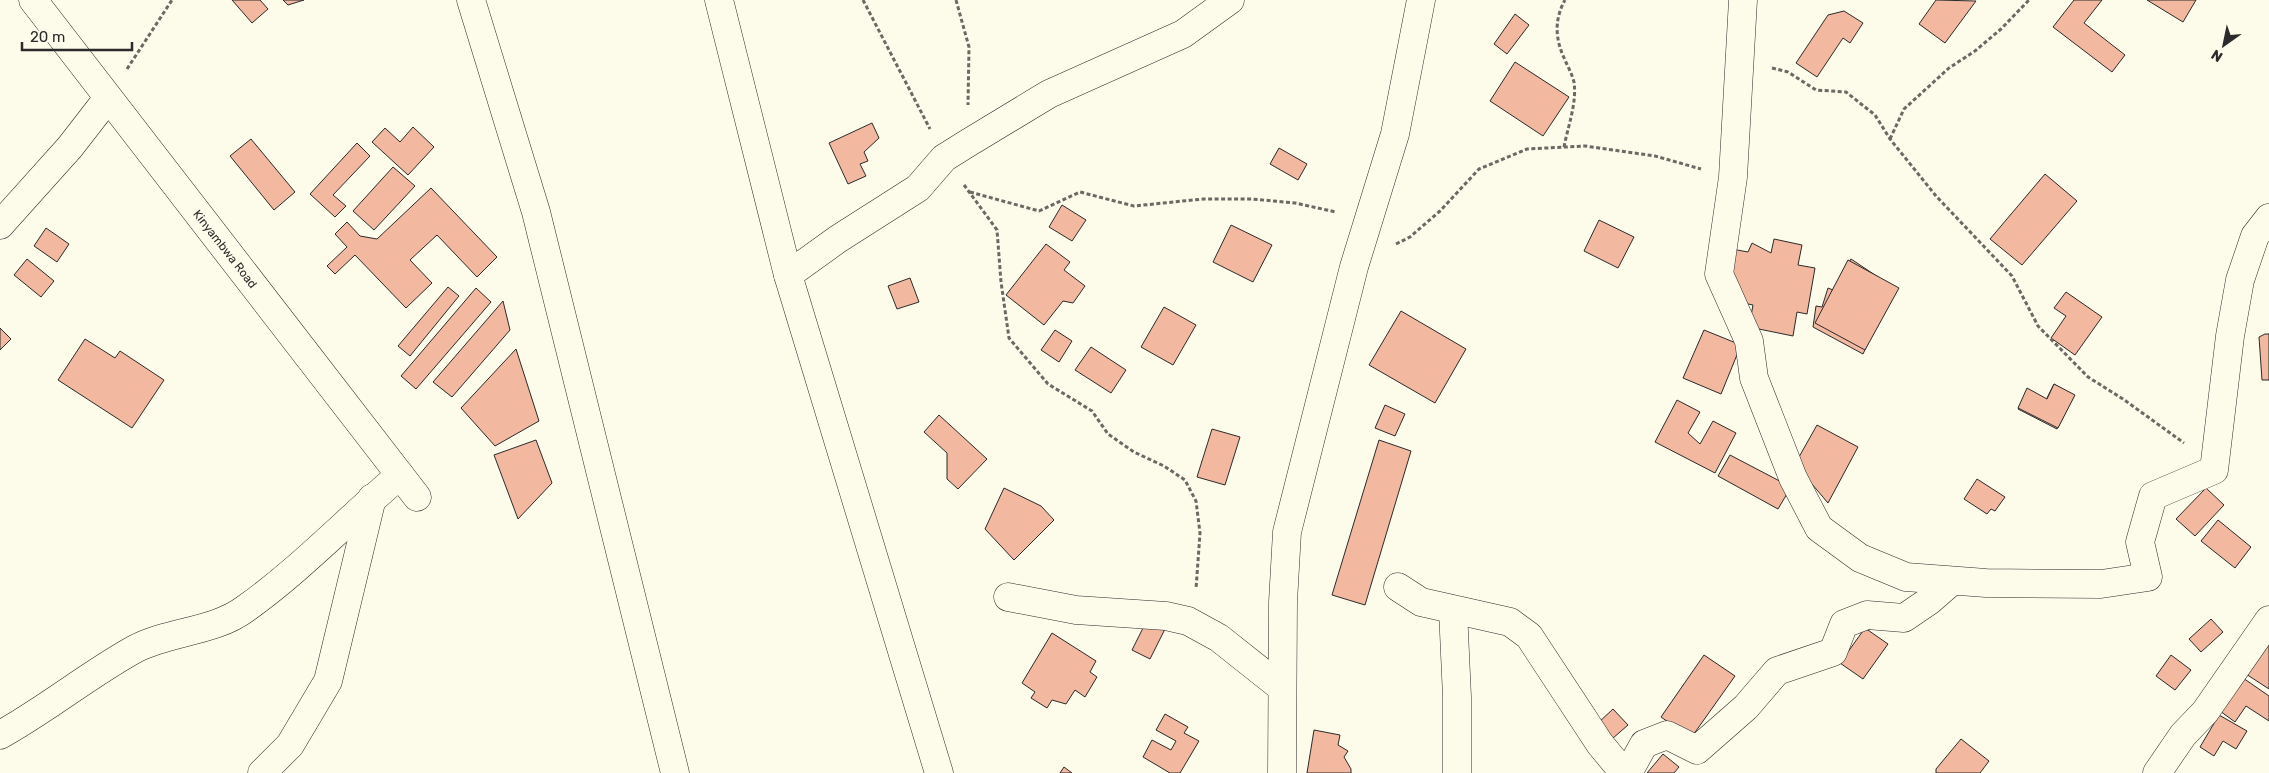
<svg xmlns="http://www.w3.org/2000/svg" width="2269" height="773" font-family="Rubik,sans-serif">
<style>
.building{fill:#f2b8a0;stroke:#2b2b2b}
.lines{fill:none;stroke-linecap:round;stroke-linejoin:round}
.minor-casing{stroke:#2b2b2b;stroke-width:29}
.path{stroke:#6a6964;stroke-width:3;stroke-dasharray:4 2.5;stroke-linecap:butt}
.minor{stroke:#fdfbea;stroke-width:28}
.labels{text-anchor:middle;dominant-baseline:central;stroke-width:4;stroke-linejoin:round;paint-order:stroke}
.street-label{font-size:12px;fill:#2b2b2b;stroke:#fdfbea}
</style>
<rect width="100%" height="100%" fill="#fdfbea"/>
<g class="building">
<path d="M232,0H260L268,9L252,23Z"/>
<path d="M283,0H304L288,5Z"/>
<path d="M1936,0L1976,1L1945,43L1919,24Z"/>
<path d="M2074,0H2102L2084,23L2125,55L2112,72L2053,27Z"/>
<path d="M2147,0H2196L2183,22Z"/>
<path d="M1844,11L1863,23L1850,43L1843,38L1817,77L1796,63L1828,15Z"/>
<path d="M1515,14L1529,25L1507,54L1494,44Z"/>
<path d="M1515,62L1569,97L1543,136L1490,101Z"/>
<path d="M872,123L879,138L864,152L868,161L860,164L866,176L848,184L829,143Z"/>
<path d="M413,127L434,147L408,175L372,142L385,128L400,142Z"/>
<path d="M251,139L295,192L274,210L230,156Z"/>
<path d="M357,143L370,156L333,195L346,206L335,217L310,194Z"/>
<path d="M1279,148L1307,164L1298,180L1270,164Z"/>
<path d="M393,167L415,186L374,230L353,211Z"/>
<path d="M2045,174L2077,201L2022,265L1990,239Z"/>
<path d="M431,188L497,257L477,277L437,235L410,260L432,283L406,308L355,255L335,274L327,266L347,247L335,234L347,222L360,236L377,239Z"/>
<path d="M1062,205L1086,220L1072,241L1049,227Z"/>
<path d="M1599,220L1634,237L1618,268L1584,251Z"/>
<path d="M1231,225L1272,245L1253,282L1213,262Z"/>
<path d="M46,228L69,244L57,262L34,246Z"/>
<path d="M1774,239L1802,245L1798,265L1815,268L1807,314L1797,312L1793,336L1749,327L1753,305L1724,299L1732,249L1748,252L1752,243L1771,253Z"/>
<path d="M1046,244L1070,262L1064,270L1085,286L1073,303L1063,301L1044,325L1006,295Z"/>
<path d="M27,259L54,281L41,297L14,275Z"/>
<path d="M1851,259L1881,279V284L1893,290L1863,354L1813,327L1816,306L1822,307L1828,288L1833,290Z"/>
<path d="M1848,260L1899,288L1865,350L1815,323Z"/>
<path d="M910,278L919,302L897,309L888,286Z"/>
<path d="M448,287L459,296L410,356L398,346Z"/>
<path d="M476,288L491,302L416,389L401,376Z"/>
<path d="M2066,292L2102,317L2075,355L2051,338L2066,316L2054,308Z"/>
<path d="M503,301L510,330L452,397L433,382Z"/>
<path d="M1164,307L1196,325L1173,365L1141,347Z"/>
<path d="M1401,311L1466,349L1435,403L1369,365Z"/>
<path d="M0,328L11,339L0,350Z"/>
<path d="M1055,330L1072,341L1059,362L1041,350Z"/>
<path d="M1704,330L1741,345L1721,394L1683,378Z"/>
<path d="M2265,334H2269V380H2262L2259,337Z"/>
<path d="M85,339L115,358L120,351L164,380L132,428L58,380Z"/>
<path d="M1091,347L1126,370L1111,393L1075,370Z"/>
<path d="M516,349L539,421L495,446L461,408Z"/>
<path d="M2054,384L2074,396L2057,429L2018,409L2028,390L2046,400Z"/>
<path d="M2054,384L2075,395L2058,428L2018,408L2027,388L2047,399Z"/>
<path d="M1677,400L1700,412L1688,433L1700,444L1713,421L1736,433L1715,473L1655,442Z"/>
<path d="M1385,405L1405,414L1395,436L1375,428Z"/>
<path d="M939,415L987,459L958,489L947,479V453L924,432Z"/>
<path d="M1817,425L1858,447L1828,503L1795,464Z"/>
<path d="M1212,429L1240,437L1225,485L1197,477Z"/>
<path d="M536,440L552,483L518,519L494,455Z"/>
<path d="M1379,440L1411,451L1365,605L1332,595Z"/>
<path d="M1730,455L1791,487L1778,509L1718,476Z"/>
<path d="M1977,479L2005,497L1995,511L1991,509L1987,514L1964,499Z"/>
<path d="M1004,488L1041,506L1054,520L1014,560L985,529Z"/>
<path d="M2206,488L2224,505L2195,536L2176,519Z"/>
<path d="M2218,520L2251,547L2235,568L2201,541Z"/>
<path d="M2211,619L2223,632L2201,652L2189,639Z"/>
<path d="M1147,620L1165,629L1150,659L1132,650Z"/>
<path d="M1865,628L1888,644L1863,679L1840,663Z"/>
<path d="M1052,633L1096,661L1090,672L1097,677L1085,697L1075,690L1066,704L1052,700L1047,708L1031,698L1035,692L1022,683Z"/>
<path d="M2269,639V689L2246,674Z"/>
<path d="M1704,655L1735,676L1691,738L1661,717Z"/>
<path d="M2171,655L2191,670L2175,690L2156,676Z"/>
<path d="M2243,678L2269,696V721L2246,706L2235,722L2220,711Z"/>
<path d="M1613,709L1628,725L1612,739L1598,723Z"/>
<path d="M1165,714L1188,727L1184,733L1199,741L1180,773H1170L1143,757L1152,740L1171,750L1176,741L1156,730Z"/>
<path d="M2219,715L2247,731L2236,749L2223,741L2214,756L2200,747Z"/>
<path d="M1314,730L1340,735L1338,745L1348,751L1344,757L1351,769V773H1307Z"/>
<path d="M1961,739L1989,761L1980,773H1936V769Z"/>
<path d="M1663,754L1679,767L1674,773H1647Z"/>
<path d="M1064,767L1072,773H1060Z"/>
</g>
<g class="lines">
<defs>
<g id="minor">
<path d="M33,0L417,497"/>
<path d="M471,0L536,212L675,773"/>
<path d="M719,0L788,275L939,773"/>
<path d="M1743,0L1733,177L1719,274L1749,341L1754,378L1793,478L1819,528L1860,558L1906,577L1986,583L2101,584L2148,577L2140,542L2153,496L2214,470L2230,336L2240,280L2255,236L2269,218"/>
<path d="M0,225L70,147L108,98"/>
<path d="M788,275L838,239L918,188L944,158L968,143L1049,94L1183,34L1230,0"/>
<path d="M1398,587L1421,602L1510,622L1529,636L1600,744L1624,773"/>
<path d="M1008,597L1076,610L1166,616L1188,621L1219,638L1282,688"/>
<path d="M1453,610L1457,697V773"/>
<path d="M0,735C47,709 88,675 135,649C169,631 214,632 245,609C300,570 348,519 400,475"/>
<path d="M262,773L290,745L328,681L372,498"/>
<path d="M1282,773L1283,602L1287,532L1354,267L1395,134L1421,0"/>
<path d="M1628,773L1644,744L1667,735L1697,750L1746,707L1777,671L1833,652L1844,624L1867,615L1904,618L1929,601L1952,581"/>
<path d="M2157,773L2183,735L2205,712L2269,620"/>
</g>
</defs>
<use href="#minor" class="minor-casing"/>
<g class="path">
<path d="M863,0L930,129"/>
<path d="M956,0L969,47L968,105"/>
<path d="M1772,68L1788,72L1816,90L1846,92L1875,115L1890,139L1936,196L2012,276L2038,326L2088,377L2123,399L2184,443"/>
<path d="M127,69L172,0"/>
<path d="M1890,139L1904,109L1949,68L1975,51L2001,29L2029,0"/>
<path d="M1564,147C1568,126 1577,103 1574,82C1572,74 1568,67 1565,60C1555,39 1554,20 1565,0"/>
<path d="M964,185L997,230L1001,282L1009,338L1048,384L1092,411L1108,434L1134,452L1164,466L1185,480L1196,501L1200,533L1196,589"/>
<path d="M970,192L1039,211L1080,192L1134,206L1203,199H1252L1295,203L1336,212"/>
<path d="M1396,244L1410,237L1440,211L1479,169L1527,149L1585,146L1655,156L1701,169"/>
</g>
<use href="#minor" class="minor"/>
</g>
<g class="labels">
<g class="street-label">
<text transform="translate(225 249) rotate(52)">Kinyambwa Road</text>
</g>
</g>
<g transform="translate(2224 45) rotate(213)" stroke="#fdfbea" stroke-width="4" paint-order="stroke">
<path d="M0-4L9 19L0 12L-9 19Z" fill="#2b2b2b"/>
<text y="-8" font-size="14" font-weight="bold" text-anchor="middle" fill="#2b2b2b">N</text>
</g>
<path d="M22 42v8h110v-8" fill="none" stroke="#2b2b2b" stroke-width="2.5"/>
<text x="30" y="42" font-size="15" fill="#2b2b2b" stroke="#fdfbea" stroke-width="4" paint-order="stroke">20 m</text>
</svg>
